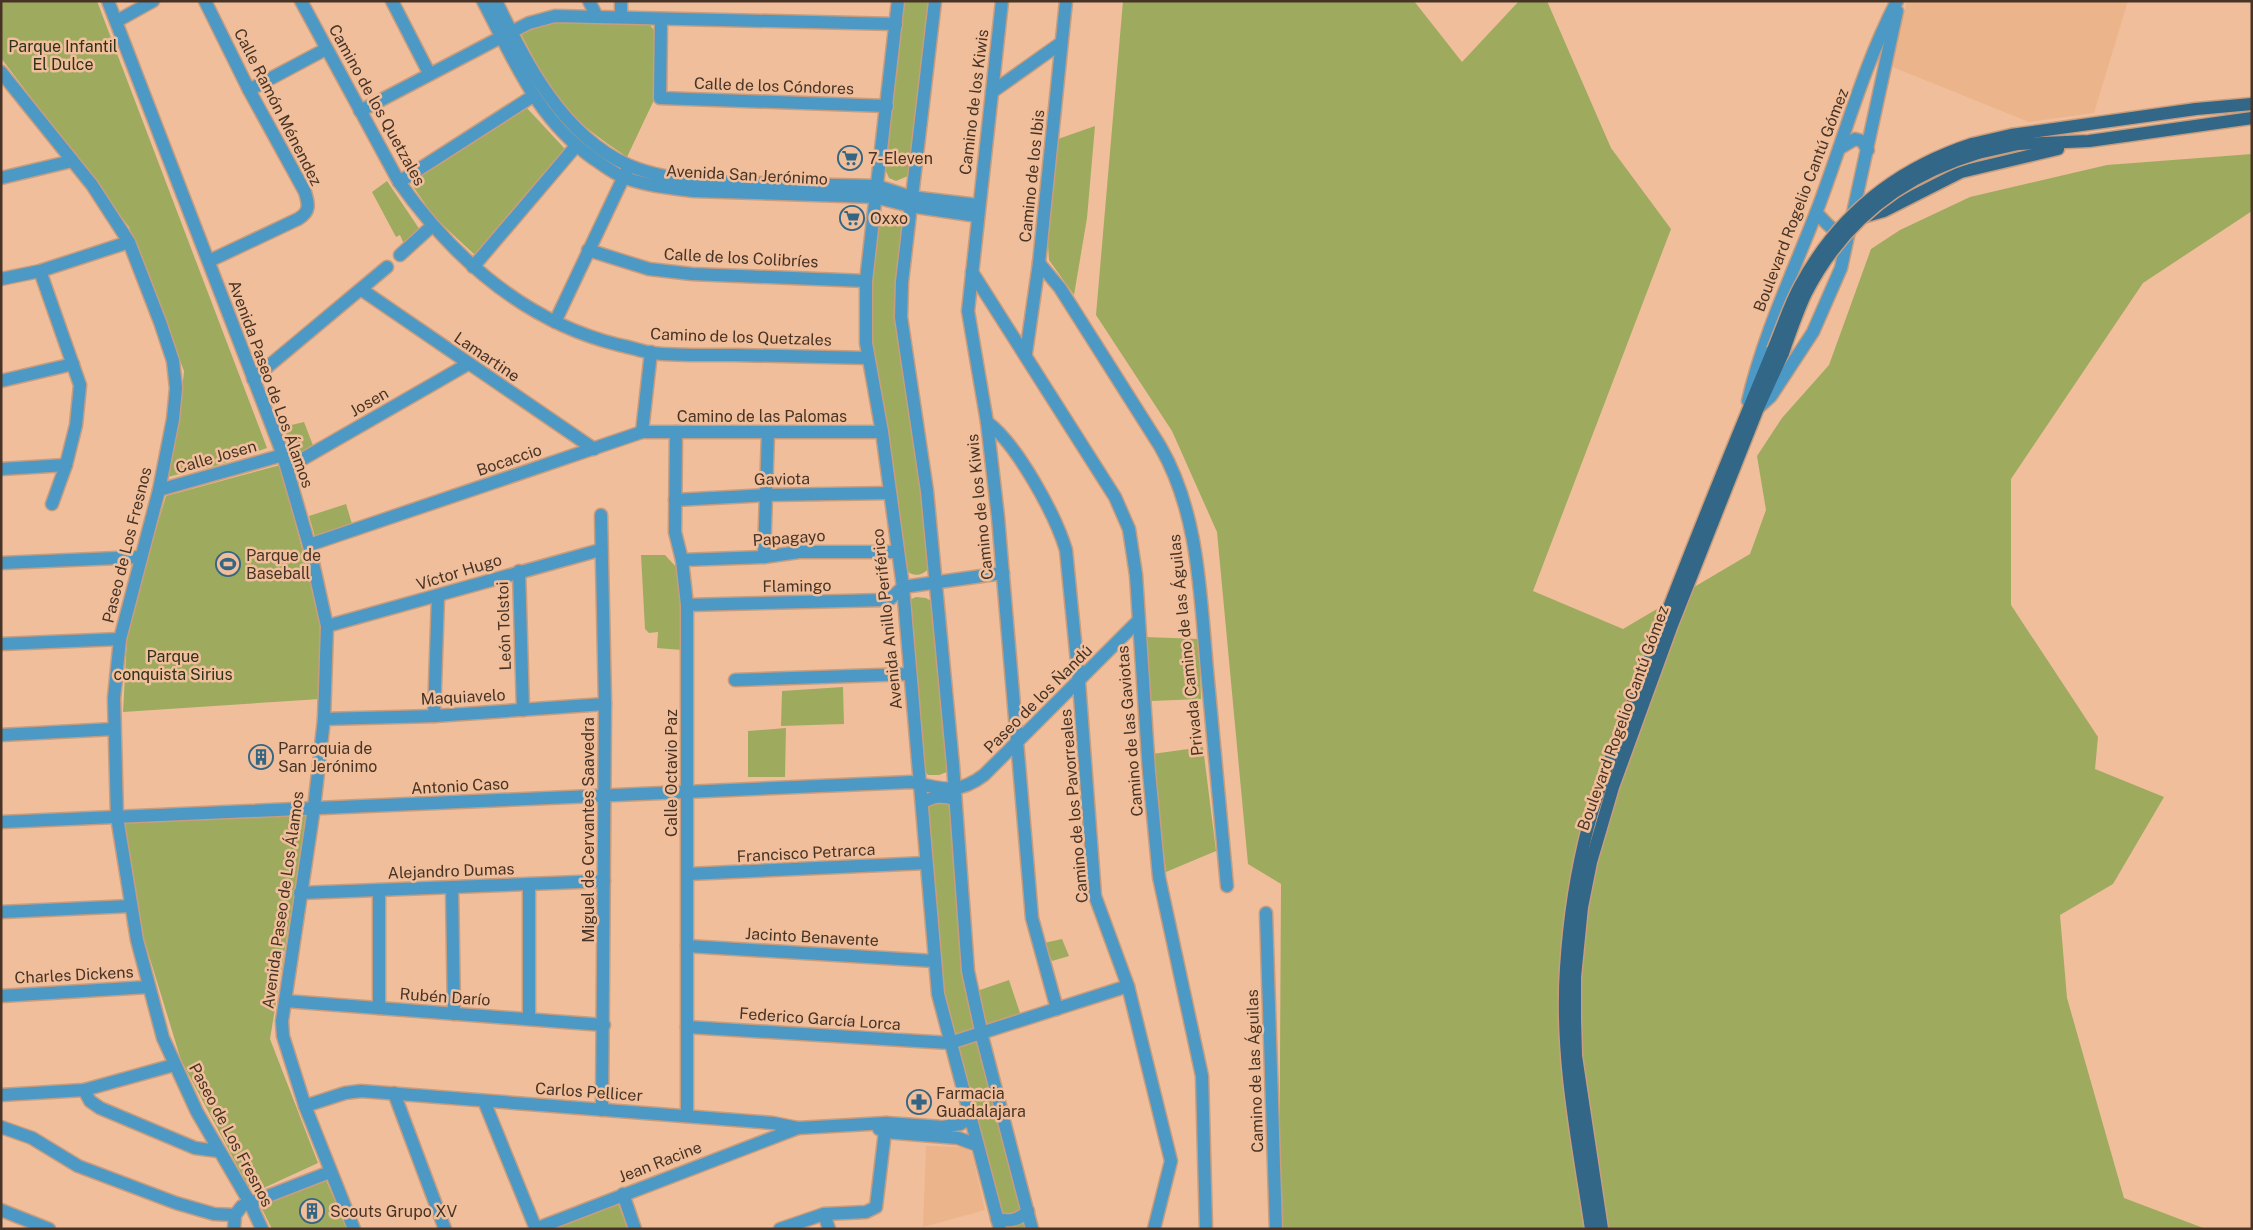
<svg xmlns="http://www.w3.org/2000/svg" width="2253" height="1230" font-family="'Public Sans',sans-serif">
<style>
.built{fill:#ecb48b}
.green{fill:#9eab5f}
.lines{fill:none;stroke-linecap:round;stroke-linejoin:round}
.minor-casing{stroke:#c89d7e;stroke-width:15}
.major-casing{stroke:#c89d7e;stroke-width:15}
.minor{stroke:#4d99c6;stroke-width:12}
.major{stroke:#326787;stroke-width:12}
.major-bridge-casing{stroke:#c89d7e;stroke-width:15;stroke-linecap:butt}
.major-bridge{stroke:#326787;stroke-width:12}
.labels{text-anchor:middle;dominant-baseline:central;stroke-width:5;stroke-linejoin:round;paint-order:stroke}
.park-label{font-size:16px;fill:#2e321b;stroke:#f0be9a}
.street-label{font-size:16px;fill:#483426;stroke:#f0be9a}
.poi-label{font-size:16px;fill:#483426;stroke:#f0be9a;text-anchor:start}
</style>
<rect width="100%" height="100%" fill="#f0be9a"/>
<g class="built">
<path d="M1907,1H2128L2094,113L2029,122L1890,66Z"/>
<path d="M926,1146L964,1147L972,1153L985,1210L923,1227Z"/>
</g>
<g class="green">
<path d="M1,1H97L267,448L215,466L163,478L180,411L184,371L129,227L1,58Z"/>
<path d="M902,1H931L908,176L896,181L889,178L884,167Z"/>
<path d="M1123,1H1414L1462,62L1519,1H1547L1611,148L1671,229L1533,591L1623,629L1750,554L1766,510L1757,456L1782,418L1829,365L1871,249L1900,230L1970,197L2107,165L2252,154V211L2143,283L2011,479V605L2098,737L2095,769L2164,797L2113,884L2060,915L2067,998L2124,1198L2206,1229H1279L1281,884L1248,864L1217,532L1172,431L1096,315Z"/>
<path d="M544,21L648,23L654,30V100L627,157C602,140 577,123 558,99C543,79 532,54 520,32Z"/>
<path d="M525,106L566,150L476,256L434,217L408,179Z"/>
<path d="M1095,126L1087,218L1074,295L1049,260L1046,214L1058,139Z"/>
<path d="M387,181L420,230L404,244L400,235L396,237L372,192Z"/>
<path d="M882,213H898L906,219L895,308L919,458L930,567C923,576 913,578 905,569L868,326L878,215Z"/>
<path d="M304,422L314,448L297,459L283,427Z"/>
<path d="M280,465L320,617V699L123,712L127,638L132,608L166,496Z"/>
<path d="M346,504L352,524L315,537L309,516Z"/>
<path d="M641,555H665L678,569L682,608V650L657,648L658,632L649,633L645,629Z"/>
<path d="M916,597L926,598L933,602L950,767L947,772L939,775H928L924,770L909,600Z"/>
<path d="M1145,637L1199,639L1201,699L1151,701Z"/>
<path d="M843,687L844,724L781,726L782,691Z"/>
<path d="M786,728L785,777H748V731Z"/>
<path d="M1203,747L1216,851L1166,872L1152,754Z"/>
<path d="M931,803H952L962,930L1029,1229H1003L941,993L928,808Z"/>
<path d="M307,814L270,1039L318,1163L255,1192L248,1186L181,1060L140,926L124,823Z"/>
<path d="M1062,939L1069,956L1052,961L1044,943Z"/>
<path d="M1009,980L1021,1016L988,1026L977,991Z"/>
<path d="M326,1180L347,1229H272L260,1205Z"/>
<path d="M617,1201L628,1229H546Z"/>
</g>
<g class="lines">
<defs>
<g id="minor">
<path d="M108,1L283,455L309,545L327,626L324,719L314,808L282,1021L283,1036L305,1106L354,1229"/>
<path d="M205,1L249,90L305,192C309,205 310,212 298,219L209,261"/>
<path d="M301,1L399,182C454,259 525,322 619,345C630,347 641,351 652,353C679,356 708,355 735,355C780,356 824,357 868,358"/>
<path d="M392,1L429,73"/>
<path d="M483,1C514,60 537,119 594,159C603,165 613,173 623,177C646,186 671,188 694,191L875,197L910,206L977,216"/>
<path d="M496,1C526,63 562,135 628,165C653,176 681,179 707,182L877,186L911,197L978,205"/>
<path d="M589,1L596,15"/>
<path d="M898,1L866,281V343L882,432L903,587L938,994L1000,1229"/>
<path d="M935,1L902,282L901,317L927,491L953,765L968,971L983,1040L1032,1229"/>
<path d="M1002,1L968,311L987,422L998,517L1032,918L1057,1009"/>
<path d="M621,17V1"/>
<path d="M661,20L660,98L887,106"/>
<path d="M117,21L153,1"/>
<path d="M1,72L92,185L129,242L160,322L173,361L176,388L173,419L159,490L120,639L114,698L117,817L137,940L163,1038L197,1112L250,1203L262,1229"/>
<path d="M249,90L326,49"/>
<path d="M992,92L1061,43"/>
<path d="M360,111L511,32L529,23L555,16L896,24"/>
<path d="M1840,148L1855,139L1862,141L1868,150"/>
<path d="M1,178L72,161"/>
<path d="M399,182L533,96"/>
<path d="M1816,213C1827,221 1831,236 1848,228"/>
<path d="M588,250L649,269L692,274L866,281"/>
<path d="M400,255L432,226"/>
<path d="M1039,263L1060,288L1160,446C1199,513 1200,594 1207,670C1213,742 1220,814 1227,886"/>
<path d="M473,267L576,146"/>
<path d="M40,271L80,385L76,425L66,465L52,504"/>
<path d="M972,272L1115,497L1129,529L1136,575L1149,772L1159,877L1202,1076L1206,1229"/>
<path d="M1,279L40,271L129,242"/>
<path d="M362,290L594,449"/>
<path d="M555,322L627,170"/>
<path d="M1026,353L1039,263L1066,1"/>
<path d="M253,379L387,267"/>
<path d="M1,381L73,364"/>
<path d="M1748,401C1763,336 1792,275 1816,213C1843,143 1862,68 1897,1"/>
<path d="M1758,408L1771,396L1813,332L1841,268L1897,11"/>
<path d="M987,422C1017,444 1055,514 1066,550L1079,682L1095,896L1128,986L1171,1161L1154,1229"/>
<path d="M642,432L651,352"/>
<path d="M676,432L675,532L682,560L687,605V1116"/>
<path d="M287,468L468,364"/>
<path d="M1,469L66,465"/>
<path d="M159,490L283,455"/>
<path d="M675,500L767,495L890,493"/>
<path d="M601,515L605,704L602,1110"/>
<path d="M309,545L642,432H882"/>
<path d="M764,557L768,432"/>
<path d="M682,560L764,557L799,552H898"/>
<path d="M1,563L140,557"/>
<path d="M519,571L523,710"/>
<path d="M687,605L883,600L890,599L903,587L1003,573"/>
<path d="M327,626L600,550"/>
<path d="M1,644L120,639"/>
<path d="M735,680L910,674"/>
<path d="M434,716L438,596"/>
<path d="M324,719L434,716L605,704"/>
<path d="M1,735L114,729"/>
<path d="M922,803C933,796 942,795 955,799"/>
<path d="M1,822L911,782C941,789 958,795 984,775L1138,621"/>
<path d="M688,874L926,863"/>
<path d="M529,884V1019"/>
<path d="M452,887L454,1014"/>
<path d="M379,890V1008"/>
<path d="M300,893L604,881"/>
<path d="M1,912L131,906"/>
<path d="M1266,913L1276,1229"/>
<path d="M687,946L934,961"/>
<path d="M1,996L148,987"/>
<path d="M285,1001L604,1025"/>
<path d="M687,1027L950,1043L1128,986"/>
<path d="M84,1090L90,1101L100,1108L195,1148L218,1151"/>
<path d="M394,1093L445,1229"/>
<path d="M1,1095L84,1090L174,1065"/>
<path d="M484,1101L536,1229"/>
<path d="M305,1106L345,1093L361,1091L773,1123L798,1128L886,1123L943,1127L960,1124L970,1118"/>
<path d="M1,1127L32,1138L78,1166L176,1203L214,1214L235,1215"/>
<path d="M879,1129L885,1132L958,1138L977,1145"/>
<path d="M623,1194L635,1229"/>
<path d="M1,1210L49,1229"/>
<path d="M824,1214L829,1229"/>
<path d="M997,1219C1010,1222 1019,1220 1028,1211"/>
<path d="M234,1229L235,1215L242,1206L330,1172"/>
<path d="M535,1229L798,1128"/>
<path d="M780,1229L824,1214L866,1212L876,1207L886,1123"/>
</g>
<g id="major">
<path d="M1972,144L2011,135L2196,109L2252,104"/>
<path d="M1978,153L2018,144L2089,141L2252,118"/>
<path d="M1863,217L1884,211L1961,172L2058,149"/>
<path d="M1591,1229C1578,1142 1560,1056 1566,968C1569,921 1576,873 1588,827C1602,774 1626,722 1645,671C1685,563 1729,456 1773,350"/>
<path d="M1602,1229L1576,1056L1575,1020V977L1582,907L1591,862L1613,787L1672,625L1758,408L1783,353"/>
</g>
</defs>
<use href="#minor" class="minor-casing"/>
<use href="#major" class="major-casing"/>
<use href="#minor" class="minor"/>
<use href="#major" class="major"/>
<defs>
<g id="major-bridge">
<path d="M1773,350C1782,329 1789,306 1800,286C1838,215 1896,169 1972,144"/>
<path d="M1783,353C1790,333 1797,312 1806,293C1843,221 1901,176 1978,153"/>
</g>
</defs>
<use href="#major-bridge" class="major-bridge-casing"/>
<use href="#major-bridge" class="major-bridge"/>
</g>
<defs>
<symbol id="supermarket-ring" viewBox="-11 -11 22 22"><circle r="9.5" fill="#f0be9a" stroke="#346684" stroke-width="1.5"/><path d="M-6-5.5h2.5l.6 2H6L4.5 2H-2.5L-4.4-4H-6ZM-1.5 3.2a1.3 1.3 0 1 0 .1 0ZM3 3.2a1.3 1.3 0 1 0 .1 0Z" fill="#346684"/></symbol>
<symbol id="stadium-ring" viewBox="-11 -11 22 22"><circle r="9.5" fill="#f0be9a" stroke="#346684" stroke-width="1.5"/><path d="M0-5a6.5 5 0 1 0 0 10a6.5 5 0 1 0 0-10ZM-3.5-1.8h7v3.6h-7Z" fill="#346684"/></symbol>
<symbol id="building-ring" viewBox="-11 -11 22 22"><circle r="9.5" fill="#f0be9a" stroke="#346684" stroke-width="1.5"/><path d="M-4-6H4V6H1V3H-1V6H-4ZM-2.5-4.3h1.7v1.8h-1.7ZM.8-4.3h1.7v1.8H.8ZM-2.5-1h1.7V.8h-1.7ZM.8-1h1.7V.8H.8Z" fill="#346684"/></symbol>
<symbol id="pharmacy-ring" viewBox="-11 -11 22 22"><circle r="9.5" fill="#f0be9a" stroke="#346684" stroke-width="1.5"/><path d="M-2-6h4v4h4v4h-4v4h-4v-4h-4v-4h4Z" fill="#346684"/></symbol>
</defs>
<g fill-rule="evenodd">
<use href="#supermarket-ring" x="836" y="144" width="28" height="28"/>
<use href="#supermarket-ring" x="838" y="204" width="28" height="28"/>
<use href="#stadium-ring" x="214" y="550" width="28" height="28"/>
<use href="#building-ring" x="247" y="743" width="28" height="28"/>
<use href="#pharmacy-ring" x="905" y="1088" width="28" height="28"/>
<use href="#building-ring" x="298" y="1197" width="28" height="28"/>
</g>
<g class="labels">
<g class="park-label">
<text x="63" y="46">Parque Infantil<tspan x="63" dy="18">El Dulce</tspan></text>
<text x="173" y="656">Parque<tspan x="173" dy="18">conquista Sirius</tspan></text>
</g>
<g class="street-label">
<text transform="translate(774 86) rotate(2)">Calle de los Cóndores</text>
<text transform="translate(974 102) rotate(-83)">Camino de los Kiwis</text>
<text transform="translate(377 105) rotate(61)">Camino de los Quetzales</text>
<text transform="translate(278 107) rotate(63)">Calle Ramón Ménendez</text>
<text transform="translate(747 175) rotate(3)">Avenida San Jerónimo</text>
<text transform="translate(1032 176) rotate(-84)">Camino de los Ibis</text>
<text transform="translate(1801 200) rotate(-69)">Boulevard Rogelio Cantú Gómez</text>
<text transform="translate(741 258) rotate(3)">Calle de los Colibríes</text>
<text transform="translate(741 337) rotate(2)">Camino de los Quetzales</text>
<text transform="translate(487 357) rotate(34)">Lamartine</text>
<text transform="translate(271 384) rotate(70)">Avenida Paseo de Los Álamos</text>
<text transform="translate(369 402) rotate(-30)">Josen</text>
<text x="762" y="416">Camino de las Palomas</text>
<text transform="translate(216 457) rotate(-16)">Calle Josen</text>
<text transform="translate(509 460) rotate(-19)">Bocaccio</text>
<text transform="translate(782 479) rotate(-1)">Gaviota</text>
<text transform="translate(980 507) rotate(-96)">Camino de los Kiwis</text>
<text transform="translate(789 538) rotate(-4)">Papagayo</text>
<text transform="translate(127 545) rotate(-76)">Paseo de Los Fresnos</text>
<text transform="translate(459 572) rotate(-17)">Víctor Hugo</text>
<text transform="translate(797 586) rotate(-1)">Flamingo</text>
<text transform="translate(887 619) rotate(-96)">Avenida Anillo Periférico</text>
<text transform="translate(504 626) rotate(-92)">León Tolstoi</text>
<text transform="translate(1186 645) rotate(-96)">Privada Camino de las Águilas</text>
<text transform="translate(463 697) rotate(-3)">Maquiavelo</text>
<text transform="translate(1038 699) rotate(-45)">Paseo de los Ñandú</text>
<text transform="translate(1623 718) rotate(-70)">Boulevard Rogelio Cantú Gómez</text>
<text transform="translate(1130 731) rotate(-95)">Camino de las Gaviotas</text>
<text transform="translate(671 773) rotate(-90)">Calle Octavio Paz</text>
<text transform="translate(460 786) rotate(-3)">Antonio Caso</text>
<text transform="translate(1074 806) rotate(-95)">Camino de los Pavorreales</text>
<text transform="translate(588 830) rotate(-90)">Miguel de Cervantes Saavedra</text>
<text transform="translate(806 853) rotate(-3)">Francisco Petrarca</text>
<text transform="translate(451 871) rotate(-2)">Alejandro Dumas</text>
<text transform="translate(283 900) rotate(-82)">Avenida Paseo de Los Álamos</text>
<text transform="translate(812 937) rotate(3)">Jacinto Benavente</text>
<text transform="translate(74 975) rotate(-3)">Charles Dickens</text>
<text transform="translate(445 997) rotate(4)">Rubén Darío</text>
<text transform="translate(820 1019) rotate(4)">Federico García Lorca</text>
<text transform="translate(1255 1071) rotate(-92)">Camino de las Águilas</text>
<text transform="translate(589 1092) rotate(4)">Carlos Pellicer</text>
<text transform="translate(231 1135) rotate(62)">Paseo de Los Fresnos</text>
<text transform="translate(660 1162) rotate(-21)">Jean Racine</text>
</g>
<g class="poi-label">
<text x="868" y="158">7-Eleven</text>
<text x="870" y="218">Oxxo</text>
<text x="246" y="555">Parque de<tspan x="246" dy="18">Baseball</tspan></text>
<text x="278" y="748">Parroquia de<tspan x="278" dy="18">San Jerónimo</tspan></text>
<text x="936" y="1093">Farmacia<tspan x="936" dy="18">Guadalajara</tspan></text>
<text x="330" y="1211">Scouts Grupo XV</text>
</g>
</g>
<rect width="2253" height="1230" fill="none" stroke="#483426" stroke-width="5"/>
</svg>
